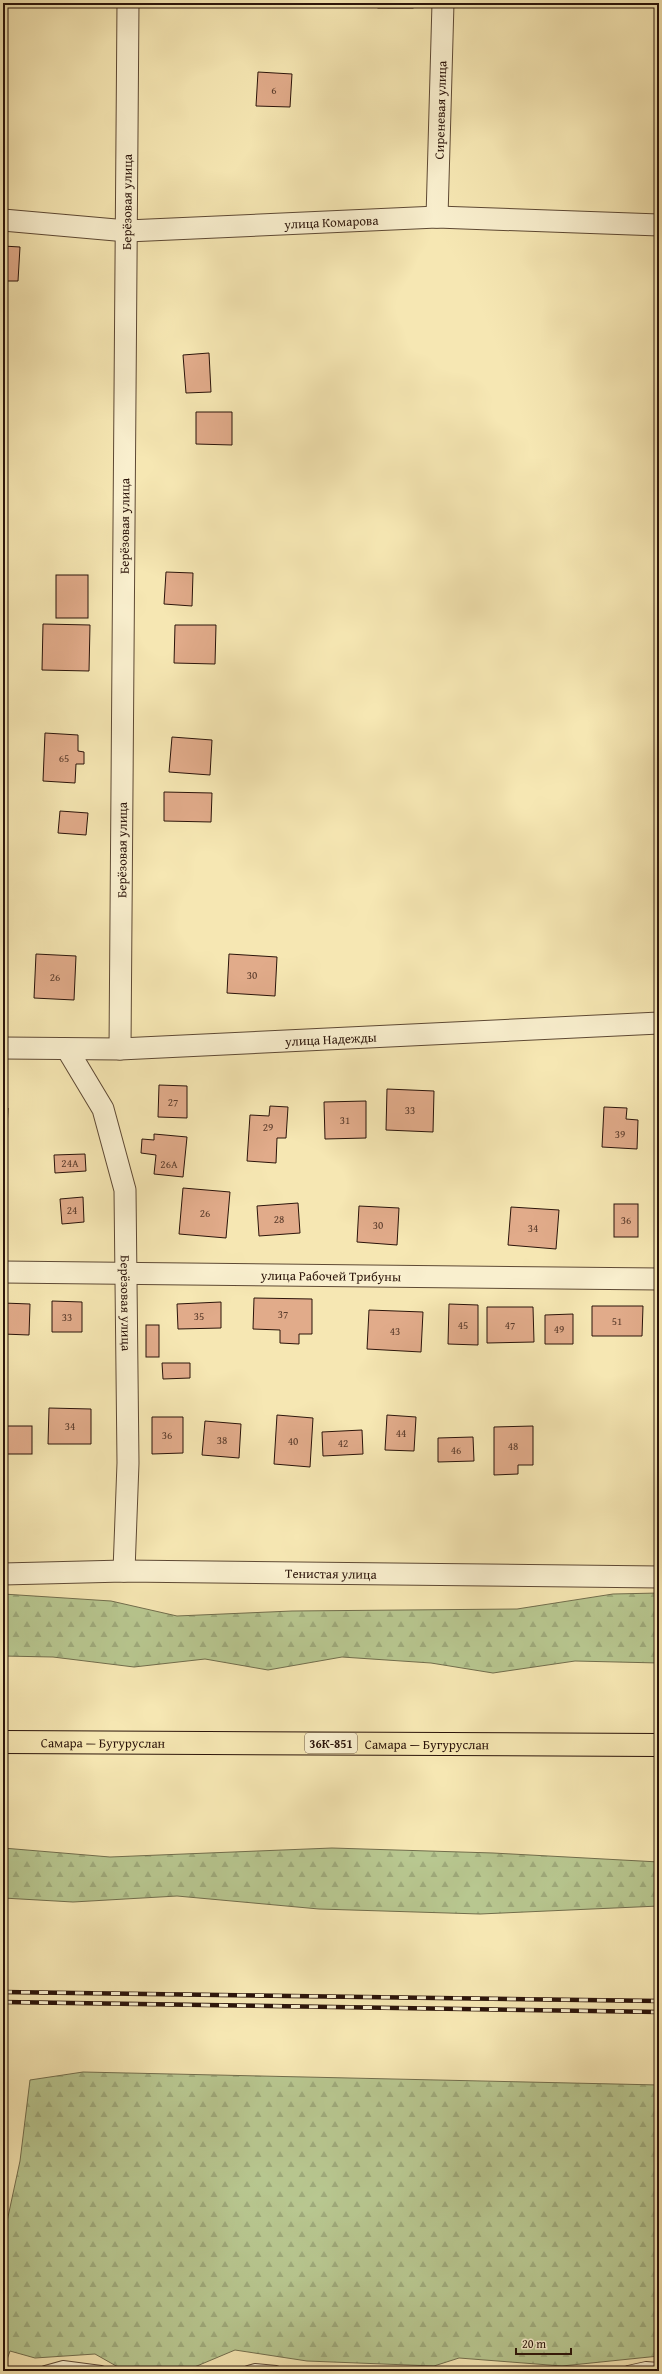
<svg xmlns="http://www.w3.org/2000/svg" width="662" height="2374" font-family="'Gentium Book Plus',serif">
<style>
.forest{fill:url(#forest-firs);stroke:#726e4d}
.building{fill:#e1ab8a;stroke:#2b140a}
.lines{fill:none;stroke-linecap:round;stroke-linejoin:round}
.lane-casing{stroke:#5e4934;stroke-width:12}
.street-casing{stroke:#5e4934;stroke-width:23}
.primary-casing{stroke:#2b140a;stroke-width:24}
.lane{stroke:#f9efce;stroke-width:10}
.street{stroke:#f9efce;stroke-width:21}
.primary{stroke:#f6e7b3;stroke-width:22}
.rail-casing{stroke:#2b140a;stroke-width:4.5}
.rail{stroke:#f9efce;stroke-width:3;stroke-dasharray:9;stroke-linecap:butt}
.labels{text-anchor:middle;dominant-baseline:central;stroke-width:4;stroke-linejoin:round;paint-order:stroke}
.number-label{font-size:11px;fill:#583a2a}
.shield{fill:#f9efce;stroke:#695645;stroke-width:1}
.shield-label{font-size:12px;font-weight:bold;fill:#2b140a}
.street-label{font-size:13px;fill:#2b140a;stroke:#f9efce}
</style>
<defs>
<pattern id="forest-firs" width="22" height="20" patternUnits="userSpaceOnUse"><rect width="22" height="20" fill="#b8c790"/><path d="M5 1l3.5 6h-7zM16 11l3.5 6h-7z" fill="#9eaa7b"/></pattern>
</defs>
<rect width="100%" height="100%" fill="#f6e7b3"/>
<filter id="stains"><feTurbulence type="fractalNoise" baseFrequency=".005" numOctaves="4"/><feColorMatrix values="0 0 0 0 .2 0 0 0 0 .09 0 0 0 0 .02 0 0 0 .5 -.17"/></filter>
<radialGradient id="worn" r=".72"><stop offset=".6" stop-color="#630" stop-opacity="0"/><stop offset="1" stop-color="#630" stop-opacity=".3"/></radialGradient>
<g class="forest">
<path d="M659,1593V1663L575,1661L493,1673L431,1663L342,1657L268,1670L205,1659L134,1667L53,1657L3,1656V1594L111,1601L177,1616L292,1611L517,1609L613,1594Z"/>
<path d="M3,1848L110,1857L332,1848L493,1853L659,1862V1906L480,1914L319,1909L177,1896L73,1902L3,1898Z"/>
<path d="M83,2072L659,2085V2356L562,2366L459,2358L434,2366L307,2361L235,2350L185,2371H125L95,2354L35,2358L10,2351L3,2371V2240L20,2161L30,2080Z"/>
</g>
<g class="building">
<rect x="378" y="3" width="35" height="5"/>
<path d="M258,72L292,74L290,107L256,106Z"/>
<path d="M3,246L20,247L18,281H3Z"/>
<path d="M209,353L211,392L186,393L183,355Z"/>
<path d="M196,412H232V445L196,444Z"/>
<path d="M166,572L193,573L192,606L164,604Z"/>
<rect x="56" y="575" width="32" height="43"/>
<path d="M43,624L90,625L89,671L42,670Z"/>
<path d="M175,625H216L215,664L174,663Z"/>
<path d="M45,733L78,735V751L84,752V764H76L75,783L43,781Z"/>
<path d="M172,737L212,740L210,775L169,772Z"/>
<path d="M164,792L212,793L211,822L164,821Z"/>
<path d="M60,811L88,813L86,835L58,833Z"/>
<path d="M36,954L76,956L74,1000L34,998Z"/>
<path d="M229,954L277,957L275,996L227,993Z"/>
<path d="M159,1085L187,1086V1118L158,1117Z"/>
<path d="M387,1089L434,1091L433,1132L386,1130Z"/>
<path d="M366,1101V1138L325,1139L324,1102Z"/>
<path d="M270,1106L288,1107L286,1138H277L276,1163L247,1161L250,1115L269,1116Z"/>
<path d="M604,1107L627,1108L626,1119L638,1120L637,1149L602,1147Z"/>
<path d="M3,1108H8L6,1152L3,1151Z"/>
<path d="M154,1134L187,1137L183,1177L154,1174L156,1155L141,1153L142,1139L154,1140Z"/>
<path d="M85,1154L86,1171L55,1173L54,1155Z"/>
<path d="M183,1188L230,1192L226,1238L179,1234Z"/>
<path d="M3,1192H4L6,1230H3Z"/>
<path d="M83,1197L84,1222L62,1224L60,1199Z"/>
<path d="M298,1203L300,1233L259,1236L257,1206Z"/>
<rect x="614" y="1204" width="24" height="33"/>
<path d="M359,1206L399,1208L397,1245L357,1242Z"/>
<path d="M511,1207L559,1210L556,1249L508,1245Z"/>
<path d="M254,1298L312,1299V1334H299V1344L280,1343V1330L253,1329Z"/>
<path d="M52,1301L82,1302V1332H52Z"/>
<path d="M221,1302V1328L178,1329L177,1304Z"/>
<path d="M3,1303L30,1304L29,1335L3,1334Z"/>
<path d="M449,1304L478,1305V1345L448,1344Z"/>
<path d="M592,1306H643L642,1336H592Z"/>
<path d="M487,1307H533L534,1342L487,1343Z"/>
<path d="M369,1310L423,1312L421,1352L367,1349Z"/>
<path d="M573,1314V1344H545V1315Z"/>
<rect x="146" y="1325" width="13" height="32"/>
<path d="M162,1363H190V1378L163,1379Z"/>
<path d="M49,1408L91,1409V1444H48Z"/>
<path d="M277,1415L313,1418L310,1467L274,1464Z"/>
<path d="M387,1415L416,1417L414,1451L385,1450Z"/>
<rect x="655" y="1415" width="4" height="55"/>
<path d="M152,1417H183V1453L152,1454Z"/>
<path d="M205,1421L241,1424L239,1458L202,1455Z"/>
<rect x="3" y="1426" width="29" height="28"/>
<path d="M533,1426V1465H518V1474L494,1475V1427Z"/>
<path d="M362,1430L363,1454L323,1456L322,1432Z"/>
<path d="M473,1437L474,1461L438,1462V1438Z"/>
</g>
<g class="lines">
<defs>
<g id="lane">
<path d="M45,2371L63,2366L101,2371"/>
<path d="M248,2371L255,2369L276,2371"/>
<path d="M628,2371L646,2367L659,2368"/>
</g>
<g id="street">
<path id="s1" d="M437,217L443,3"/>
<path id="s2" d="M3,220L127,231L437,217L659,225"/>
<path id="s3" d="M3,1048L120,1049L659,1023"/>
<path id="s4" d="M67,1049L103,1109L125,1190L128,1463L124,1571"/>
<path id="s5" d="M120,1049L128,3"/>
<path id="s6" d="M3,1272L659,1279"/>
<path id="s7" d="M3,1574L124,1571L659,1577"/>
</g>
<g id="primary">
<path id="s8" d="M3,1742L659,1745"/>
</g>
</defs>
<use href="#lane" class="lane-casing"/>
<use href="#street" class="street-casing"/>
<use href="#primary" class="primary-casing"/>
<use href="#lane" class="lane"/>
<use href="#street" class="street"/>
<use href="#primary" class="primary"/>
<defs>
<g id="rail">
<path d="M3,1992L659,2001"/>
<path d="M3,2002L659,2012"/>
</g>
</defs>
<use href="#rail" class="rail-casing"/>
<use href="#rail" class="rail"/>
</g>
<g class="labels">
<g class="number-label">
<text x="274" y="90">6</text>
<text x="64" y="758">65</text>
<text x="252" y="975">30</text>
<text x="55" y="977">26</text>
<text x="173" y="1102">27</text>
<text x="410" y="1110">33</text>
<text x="345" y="1120">31</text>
<text x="268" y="1127">29</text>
<text x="620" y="1134">39</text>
<text x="70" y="1163">24А</text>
<text x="169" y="1164">26А</text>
<text x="72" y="1210">24</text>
<text x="205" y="1213">26</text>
<text x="279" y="1219">28</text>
<text x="626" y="1220">36</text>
<text x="378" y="1225">30</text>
<text x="533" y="1228">34</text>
<text x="283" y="1314">37</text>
<text x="199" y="1316">35</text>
<text x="67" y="1317">33</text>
<text x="617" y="1321">51</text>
<text x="463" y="1325">45</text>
<text x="510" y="1325">47</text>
<text x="559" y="1329">49</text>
<text x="395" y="1331">43</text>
<text x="70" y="1426">34</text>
<text x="401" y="1433">44</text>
<text x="167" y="1435">36</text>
<text x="222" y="1440">38</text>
<text x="293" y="1441">40</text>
<text x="343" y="1443">42</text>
<text x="513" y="1446">48</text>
<text x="456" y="1450">46</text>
</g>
<rect class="shield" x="305" y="1733" width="52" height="20" rx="3"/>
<g class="shield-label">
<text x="331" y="1743">36К-851</text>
</g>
<g class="street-label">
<text stroke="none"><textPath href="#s1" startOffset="107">Сиреневая улица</textPath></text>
<text stroke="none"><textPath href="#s5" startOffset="847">Берёзовая улица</textPath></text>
<text stroke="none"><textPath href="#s2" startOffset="329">улица Комарова</textPath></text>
<text stroke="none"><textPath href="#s5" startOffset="523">Берёзовая улица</textPath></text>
<text stroke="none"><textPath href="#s5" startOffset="199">Берёзовая улица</textPath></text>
<text stroke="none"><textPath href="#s3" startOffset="328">улица Надежды</textPath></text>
<text stroke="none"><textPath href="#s6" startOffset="328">улица Рабочей Трибуны</textPath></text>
<text stroke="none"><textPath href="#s4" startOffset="267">Берёзовая улица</textPath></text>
<text stroke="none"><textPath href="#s7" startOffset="328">Тенистая улица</textPath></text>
<text stroke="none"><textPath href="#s8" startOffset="100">Самара — Бугуруслан</textPath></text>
<text stroke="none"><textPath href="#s8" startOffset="424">Самара — Бугуруслан</textPath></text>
</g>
</g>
<rect width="662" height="2374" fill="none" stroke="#f6e7b3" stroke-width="16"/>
<rect x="4" y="4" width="654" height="2366" fill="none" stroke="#2b140a" stroke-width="2"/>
<rect x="8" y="8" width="646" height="2358" fill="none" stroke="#2b140a"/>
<path d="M516 2348v6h55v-6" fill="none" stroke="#2b140a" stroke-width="2"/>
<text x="522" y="2348" font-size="12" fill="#2b140a" stroke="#f9efce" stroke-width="3" paint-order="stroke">20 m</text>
<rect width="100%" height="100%" filter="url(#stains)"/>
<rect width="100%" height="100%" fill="url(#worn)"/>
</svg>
